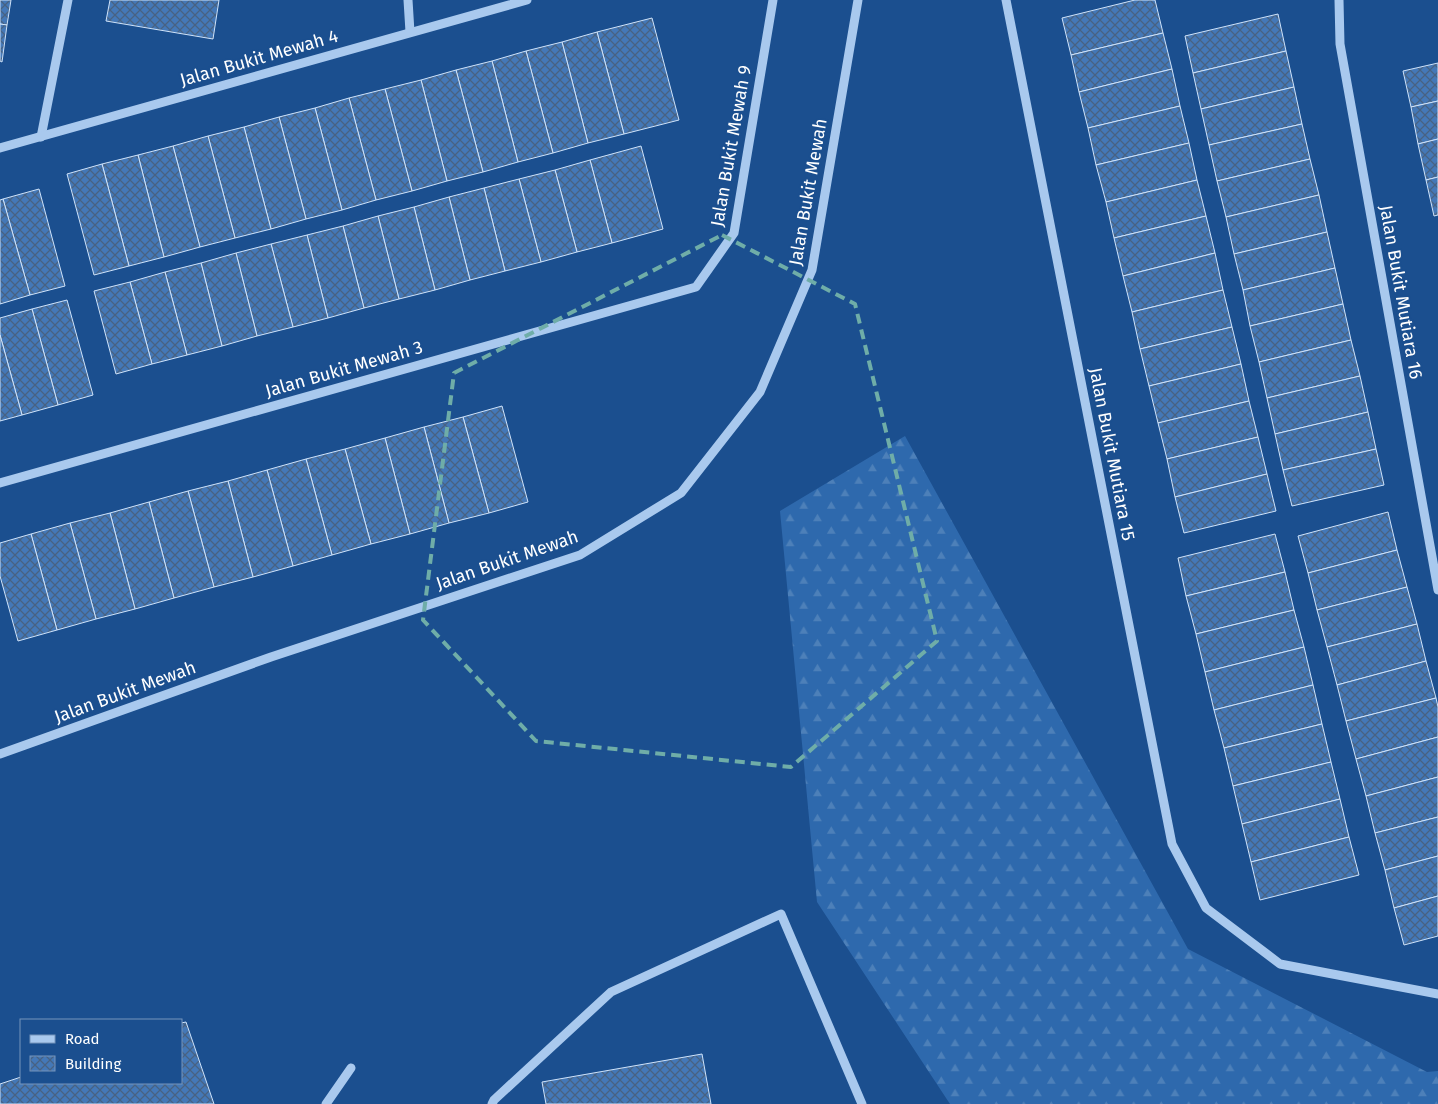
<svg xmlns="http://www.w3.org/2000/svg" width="1438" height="1104" font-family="'Fira Sans',sans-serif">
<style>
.forest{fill:url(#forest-firs)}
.building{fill:url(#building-cross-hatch);stroke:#cfe3fa}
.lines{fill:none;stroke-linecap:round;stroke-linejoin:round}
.minor{stroke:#a9c9ee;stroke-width:9}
.marked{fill:none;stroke:#6fada8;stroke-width:4;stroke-dasharray:10 6;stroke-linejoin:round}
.labels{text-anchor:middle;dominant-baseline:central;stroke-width:4;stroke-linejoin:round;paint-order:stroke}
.street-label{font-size:18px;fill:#fff;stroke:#1b4f8f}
</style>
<defs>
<pattern id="forest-firs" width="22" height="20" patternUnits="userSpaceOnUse" patternTransform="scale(1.25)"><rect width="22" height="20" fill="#2e69ad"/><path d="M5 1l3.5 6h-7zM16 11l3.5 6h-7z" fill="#4d80b9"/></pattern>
<pattern id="building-cross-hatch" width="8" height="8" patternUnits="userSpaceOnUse" patternTransform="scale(1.25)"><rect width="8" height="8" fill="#4478b7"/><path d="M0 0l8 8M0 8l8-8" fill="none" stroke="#486282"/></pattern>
</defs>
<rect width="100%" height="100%" fill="#1b4f8f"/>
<path class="forest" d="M905,436L1188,949L1427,1072L1438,1071V1104H950L817,902L780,511Z"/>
<g class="building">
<path d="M0,0H11L7,25L0,24Z"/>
<path d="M110,0H219L213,39L106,21Z"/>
<path d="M1135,0H1155L1163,33L1071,55L1062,18Z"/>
<path d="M1278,14L1286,51L1193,73L1185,36Z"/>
<path d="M652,18L679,120L624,134L597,32Z"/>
<path d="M0,24L7,25L2,62L0,61Z"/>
<path d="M597,32L624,134L588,143L562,42Z"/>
<path d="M1163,33L1172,69L1079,92L1071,55Z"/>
<path d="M562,42L588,143L553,153L526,51Z"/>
<path d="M526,51L553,153L518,162L492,61Z"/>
<path d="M1286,51L1294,87L1201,109L1193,73Z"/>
<path d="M492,61L518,162L483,172L456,70Z"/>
<path d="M1438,63V101L1411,107L1403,71Z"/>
<path d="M1172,69L1180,106L1088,128L1079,92Z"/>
<path d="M456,70L483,172L447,181L421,80Z"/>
<path d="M421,80L447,181L412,191L385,89Z"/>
<path d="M1294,87L1302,124L1209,145L1201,109Z"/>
<path d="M385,89L412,191L376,200L349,98Z"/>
<path d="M349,98L376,200L342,210L315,108Z"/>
<path d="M1438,101V139L1418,144L1411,107Z"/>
<path d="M1180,106L1189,143L1096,165L1088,128Z"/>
<path d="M315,108L342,210L306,219L279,117Z"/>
<path d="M279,117L306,219L271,229L244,127Z"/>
<path d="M1302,124L1310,159L1217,181L1209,145Z"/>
<path d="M244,127L271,229L235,238L208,136Z"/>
<path d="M208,136L235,238L200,247L173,146Z"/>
<path d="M1438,139V177L1426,180L1418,144Z"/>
<path d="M1189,143L1197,180L1106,202L1096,165Z"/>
<path d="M173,146L200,247L164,257L138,155Z"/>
<path d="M641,146L663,229L612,243L590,160Z"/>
<path d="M138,155L164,257L129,266L102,164Z"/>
<path d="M1310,159L1319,195L1226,217L1217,181Z"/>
<path d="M590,160L612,243L577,252L555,170Z"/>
<path d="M102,164L129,266L94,275L67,174Z"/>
<path d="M555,170L577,252L541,262L519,179Z"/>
<path d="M1438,177V215L1434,216L1426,180Z"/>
<path d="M519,179L541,262L505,271L484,188Z"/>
<path d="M1197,180L1206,216L1114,238L1106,202Z"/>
<path d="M484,188L505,271L470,280L449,197Z"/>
<path d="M39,189L65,286L30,295L3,199Z"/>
<path d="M1319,195L1327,232L1234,254L1226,217Z"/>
<path d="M449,197L470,280L435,290L414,207Z"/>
<path d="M3,199L30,295L0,304V200Z"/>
<path d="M414,207L435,290L399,299L378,216Z"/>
<path d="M378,216L399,299L364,308L343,226Z"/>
<path d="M1206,216L1215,253L1123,276L1114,238Z"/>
<path d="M343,226L364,308L328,318L307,235Z"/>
<path d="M1327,232L1335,268L1243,290L1234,254Z"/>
<path d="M307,235L328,318L293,327L271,244Z"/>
<path d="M271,244L293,327L257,336L236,253Z"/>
<path d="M236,253L257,336L222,346L201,263Z"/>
<path d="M1215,253L1223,290L1132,312L1123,276Z"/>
<path d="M201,263L222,346L187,355L165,272Z"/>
<path d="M1335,268L1343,304L1250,326L1243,290Z"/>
<path d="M165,272L187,355L152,364L130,282Z"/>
<path d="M130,282L152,364L116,374L94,291Z"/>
<path d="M1223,290L1232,327L1140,349L1132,312Z"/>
<path d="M67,300L93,395L58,405L32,309Z"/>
<path d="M1343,304L1351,340L1259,362L1250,326Z"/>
<path d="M32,309L58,405L22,415L0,335V318Z"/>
<path d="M1232,327L1241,364L1149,386L1140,349Z"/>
<path d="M0,335L22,415L0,421Z"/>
<path d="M1351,340L1360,376L1267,398L1259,362Z"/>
<path d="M1241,364L1249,401L1158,423L1149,386Z"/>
<path d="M1360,376L1368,412L1275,434L1267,398Z"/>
<path d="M1249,401L1258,437L1167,459L1158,423Z"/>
<path d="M502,406L528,502L489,513L463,417Z"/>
<path d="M1368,412L1376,449L1283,470L1275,434Z"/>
<path d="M463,417L489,513L449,523L424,427Z"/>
<path d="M424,427L449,523L410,534L385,438Z"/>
<path d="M1258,437L1267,474L1175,497L1167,459Z"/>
<path d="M385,438L410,534L371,544L345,449Z"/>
<path d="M345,449L371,544L332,555L306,459Z"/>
<path d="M1376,449L1384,485L1292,506L1283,470Z"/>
<path d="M306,459L332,555L293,566L267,470Z"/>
<path d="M267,470L293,566L253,577L228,481Z"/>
<path d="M1267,474L1276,511L1184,533L1175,497Z"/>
<path d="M228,481L253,577L214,587L188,491Z"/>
<path d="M188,491L214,587L174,598L149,502Z"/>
<path d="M149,502L174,598L135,609L110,513Z"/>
<path d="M1388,512L1397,550L1308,573L1298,536Z"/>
<path d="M110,513L135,609L96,619L70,523Z"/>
<path d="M70,523L96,619L57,630L31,534Z"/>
<path d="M31,534L57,630L18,641L0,576V543Z"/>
<path d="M1275,534L1285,572L1186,596L1178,558Z"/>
<path d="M1397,550L1407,587L1317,610L1308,573Z"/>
<path d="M1285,572L1294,610L1196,634L1186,596Z"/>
<path d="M1407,587L1417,624L1327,647L1317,610Z"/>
<path d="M1294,610L1304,647L1205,672L1196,634Z"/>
<path d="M1417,624L1426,661L1337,685L1327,647Z"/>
<path d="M1304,647L1313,685L1214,710L1205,672Z"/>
<path d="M1426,661L1436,698L1346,721L1337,685Z"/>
<path d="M1313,685L1322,724L1224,748L1214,710Z"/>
<path d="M1436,698L1438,707V737L1356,759L1346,721Z"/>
<path d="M1322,724L1331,762L1233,786L1224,748Z"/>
<path d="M1438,737V777L1366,796L1356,759Z"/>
<path d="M1331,762L1340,799L1242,824L1233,786Z"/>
<path d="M1438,777V817L1375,833L1366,796Z"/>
<path d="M1340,799L1349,837L1251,862L1242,824Z"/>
<path d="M1438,817V856L1385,870L1375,833Z"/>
<path d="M1349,837L1359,875L1260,900L1251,862Z"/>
<path d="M1438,856V896L1394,908L1385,870Z"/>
<path d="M1438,896V936L1404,945L1394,908Z"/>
<path d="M186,1022L214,1104H0V1084L21,1077V1083H181V1023Z"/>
<path d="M702,1054L711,1104H546L542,1082Z"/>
</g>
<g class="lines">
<g class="minor">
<path d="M408,0L410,32"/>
<path d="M1006,0L1172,844L1206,908L1280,964L1438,994"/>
<path d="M1339,0L1340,44L1438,590"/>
<path d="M41,137L68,0"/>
<path d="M0,148L527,0"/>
<path d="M0,483L696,287L734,233L773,0"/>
<path d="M0,754L271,657L580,555L681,493L760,392L812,270L858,0"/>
<path d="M326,1104L351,1068"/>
<path d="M492,1104L494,1100L611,992L781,914L862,1104"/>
</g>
</g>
<path class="marked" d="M722,235L855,304L937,641L791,767L536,741L423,620L454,373Z"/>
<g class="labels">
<g class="street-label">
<text transform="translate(259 58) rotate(-16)">Jalan Bukit Mewah 4</text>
<text transform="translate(731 146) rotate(-80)">Jalan Bukit Mewah 9</text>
<text transform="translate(808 192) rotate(-80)">Jalan Bukit Mewah</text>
<text transform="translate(1401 292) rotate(80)">Jalan Bukit Mutiara 16</text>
<text transform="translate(344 369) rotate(-16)">Jalan Bukit Mewah 3</text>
<text transform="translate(1112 454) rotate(79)">Jalan Bukit Mutiara 15</text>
<text transform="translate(507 560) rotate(-19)">Jalan Bukit Mewah</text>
<text transform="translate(125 692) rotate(-20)">Jalan Bukit Mewah</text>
</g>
</g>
<rect x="20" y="1019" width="162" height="65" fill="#1b4f8f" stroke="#7695bc"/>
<rect x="30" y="1035" width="25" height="8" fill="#a9c9ee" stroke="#7695bc"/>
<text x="65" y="1044" font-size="15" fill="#ffffff">Road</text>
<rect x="30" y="1056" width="25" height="15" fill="url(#building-cross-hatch)" stroke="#7695bc"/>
<text x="65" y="1069" font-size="15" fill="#ffffff">Building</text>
</svg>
